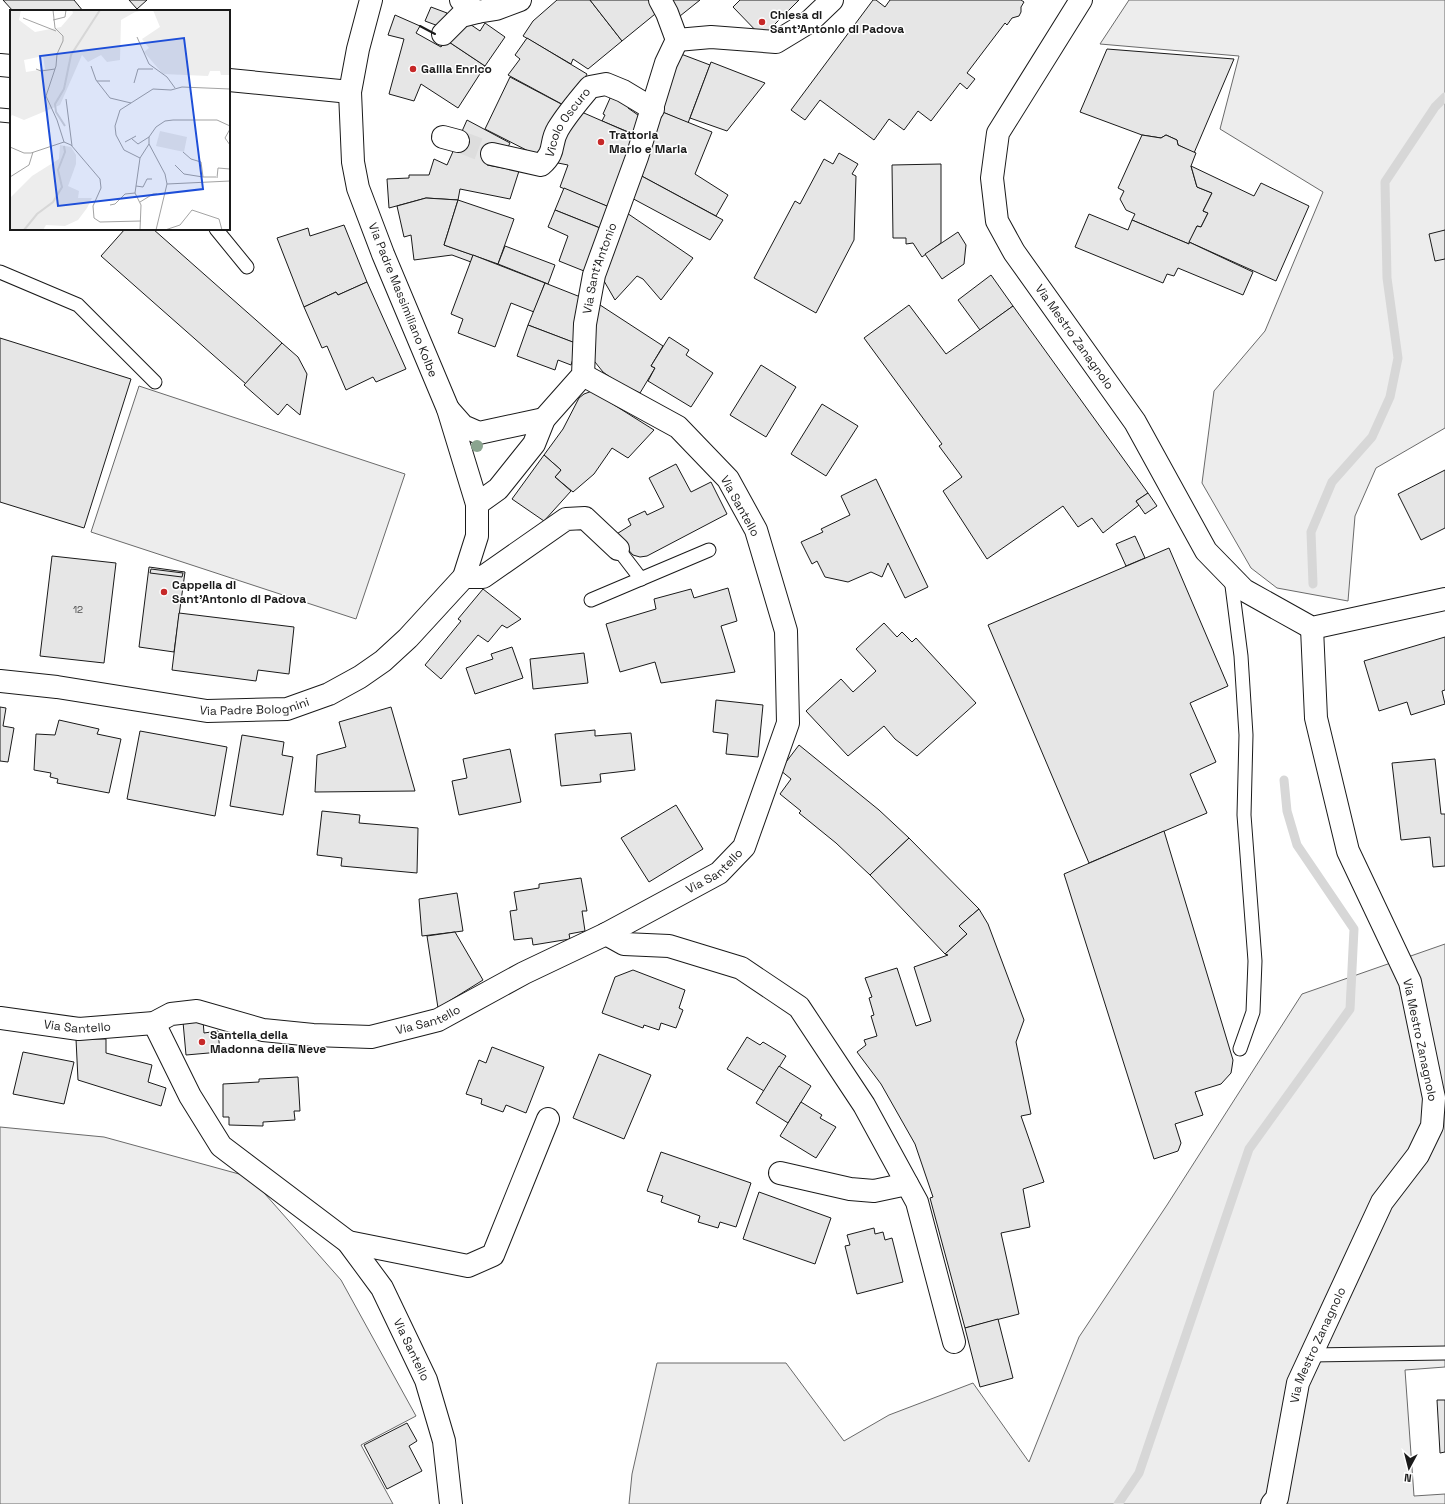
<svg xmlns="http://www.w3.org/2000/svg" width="1445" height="1504" font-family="'Space Grotesk',sans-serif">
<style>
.built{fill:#ededed;stroke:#6a6a6a}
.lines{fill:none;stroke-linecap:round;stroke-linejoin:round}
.stream{stroke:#d7d7d7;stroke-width:9}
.building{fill:#e6e6e6;stroke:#1a1a1a}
.street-tunnel{stroke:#ddd;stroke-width:22;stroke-dasharray:22 11;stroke-linecap:butt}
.lane-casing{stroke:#1a1a1a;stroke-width:15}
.street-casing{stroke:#1a1a1a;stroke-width:24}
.lane{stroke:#fff;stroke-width:13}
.street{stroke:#fff;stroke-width:22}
.wall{stroke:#1a1a1a;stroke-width:2}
.tree{fill:#8aa48f}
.poi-dot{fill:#c62828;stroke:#fff;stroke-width:1.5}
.labels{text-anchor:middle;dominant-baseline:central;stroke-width:3;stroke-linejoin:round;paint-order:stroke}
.number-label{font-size:10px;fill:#4d4d4d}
.poi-label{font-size:12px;font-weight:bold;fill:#1a1a1a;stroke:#fff;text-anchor:start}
.street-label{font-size:12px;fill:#1a1a1a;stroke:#fff}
.inset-river{fill:none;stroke:#d7d7d7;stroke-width:2}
.inset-road{fill:none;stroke:#a3a3a3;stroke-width:1}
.view{fill:#1d4ed8;fill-opacity:0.15;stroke:#1d4ed8;stroke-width:2}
.inset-edge{fill:none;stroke:#1a1a1a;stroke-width:2}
</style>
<rect width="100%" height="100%" fill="#fff"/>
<g class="built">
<path d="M1129,0H1445V428L1376,468L1355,516L1348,601L1277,588L1251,568L1202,483L1214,391L1265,331L1323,192L1220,129L1239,56L1100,44Z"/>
<path d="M139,386L405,474L356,619L91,532Z"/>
<path d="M1445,944V1367L1405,1370L1414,1496L1445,1494V1504H629L632,1474L657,1363H786L844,1441L889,1415L973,1383L1029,1462L1079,1337L1167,1205L1302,994Z"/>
<path d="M0,1127L104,1137L250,1177L341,1280L416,1416L361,1445L393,1504H0Z"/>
</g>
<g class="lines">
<g class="stream">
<path d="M1313,584L1311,532L1332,482L1372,437L1390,397L1398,358L1387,278L1385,182L1435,107L1445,97"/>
<path d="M1118,1504L1139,1473L1249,1149L1350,1009L1354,929L1297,845L1287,811L1284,780"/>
</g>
</g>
<g class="building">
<path d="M3,0H74L83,11H13Z"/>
<path d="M129,0H147L137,9Z"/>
<path d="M557,0H590L622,41L588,69L573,59L571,64L523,36L533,21Z"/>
<path d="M590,0H655L660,10L622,41Z"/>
<path d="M667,0H700L680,16Z"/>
<path d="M740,0H799L762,37L733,7Z"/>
<path d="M873,0H876L885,7L890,0H1021L1024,2L1021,7V12L1019,16L1012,18L1007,25L1005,23L967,73L975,79L967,89L960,83L931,121L918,111L904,130L889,119L874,140L820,100L805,120L791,110Z"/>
<path d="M431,7L447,13L441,27L425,21Z"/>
<path d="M395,15L420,26L416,33L441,47L446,40L485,66L458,108L421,84L414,101L389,94L404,39L388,35Z"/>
<path d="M464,20L480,31L485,23L505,37L485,66L449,42Z"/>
<path d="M527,38L587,74L569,108L508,75L520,59L515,55Z"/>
<path d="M1107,49L1234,59L1194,153L1178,145L1177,140L1166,135L1161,138L1142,135L1080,112Z"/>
<path d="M681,54L710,65L688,123L660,111Z"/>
<path d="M711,62L765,83L727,131L690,118Z"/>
<path d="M510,77L563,105L542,158L485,129Z"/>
<path d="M611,96L629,106L628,108L645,120L638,136L602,121L605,115L603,114Z"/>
<path d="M577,110L639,137L614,209L560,187L568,165L558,163V146Z"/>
<path d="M660,111L712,132L695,174L728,195L716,216L636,173Z"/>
<path d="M467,120L510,143L506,151L495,146L487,165L519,171L510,199L460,189L458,200L426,198L389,208L387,179L409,178V175H429L434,159L447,165Z"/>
<path d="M1142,135L1161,138L1166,135L1177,140L1178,145L1196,153L1191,166L1197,187L1212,193L1203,211L1208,213L1201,227L1197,226L1189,244L1132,220L1135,214L1126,210L1120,199L1124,191L1118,188Z"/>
<path d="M839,153L858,164L852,174L856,176L854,240L816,313L754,278L795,201L800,204L824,159L833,164Z"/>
<path d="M941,164V243L922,257L913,243L906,244V238H893L892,165Z"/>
<path d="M1191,166L1254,196L1261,183L1309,206L1276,281L1189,242L1197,226L1201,227L1208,213L1203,211L1212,193L1197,187Z"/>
<path d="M636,173L723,220L710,240L628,196Z"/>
<path d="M564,188L614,209L605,230L555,210Z"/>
<path d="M426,198L458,200L444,245L473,255L471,262L452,255L414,260L411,235L404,237L397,206Z"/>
<path d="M458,200L514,219L498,264L444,245Z"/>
<path d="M555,210L605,230L589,273L559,261L568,236L548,227Z"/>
<path d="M624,211L693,258L661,300L643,279L637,276L615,300L600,274Z"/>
<path d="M1089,214L1128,230L1132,220L1189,244V242L1253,272L1243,295L1178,268L1174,276L1167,274L1163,283L1075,247Z"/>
<path d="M344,225L367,282L338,295L336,292L304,307L277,238L308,228L310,236Z"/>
<path d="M125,229H153L282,343L246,384L101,256Z"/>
<path d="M1445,230V259L1435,261L1429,234Z"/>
<path d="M958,232L966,245L964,264L942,279L925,254Z"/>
<path d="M505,246L555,265L548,284L498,264Z"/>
<path d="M473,255L545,283L534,312L511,303L495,347L458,333L463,319L451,314Z"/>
<path d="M991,275L1013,306L980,330L958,300Z"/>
<path d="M367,282L406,369L376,382L373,377L346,390L327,346L322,348L304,307L336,292L338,295Z"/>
<path d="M545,283L583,298L575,343L528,325Z"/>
<path d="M597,303L663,346L651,366L655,368L640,393L617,382L603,372L591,357Z"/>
<path d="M909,305L946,354L1013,306L1148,493L1136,501L1139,505L1103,533L1092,518L1078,527L1063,506L987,559L943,491L962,477L939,446L942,444L864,338Z"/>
<path d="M528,325L578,344L571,365L558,360L555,370L517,356Z"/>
<path d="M669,337L689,350L686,355L713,373L691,407L648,381L655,368L651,366Z"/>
<path d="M0,338L131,379L84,528L0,502Z"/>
<path d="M282,343L298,357L307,374L300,415L287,404L278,415L244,385Z"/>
<path d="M761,365L796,387L766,437L730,415Z"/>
<path d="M592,391L654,430L628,458L612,448L594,474L573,492L555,477L561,470L544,455L563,429L579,398L584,394Z"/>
<path d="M822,404L858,426L826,476L791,454Z"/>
<path d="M544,455L561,470L555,477L571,491L544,521L512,499Z"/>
<path d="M676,464L691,492L711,482L727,514L647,556L640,557L633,555L615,535L631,525L628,519L645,511L647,515L664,507L649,478Z"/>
<path d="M1445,470V528L1421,540L1398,494Z"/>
<path d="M876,479L928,587L905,598L888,563L882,577L871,572L848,582L825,577L817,561L812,564L801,542L823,532L821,529L850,515L841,496Z"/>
<path d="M1148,493L1157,506L1145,514L1136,501Z"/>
<path d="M1135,536L1145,558L1126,566L1116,544Z"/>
<path d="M1169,548L1228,686L1190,703L1216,762L1190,774L1207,813L1089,863L988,625Z"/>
<path d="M52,556L116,563L104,663L40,656Z"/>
<path d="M149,567L185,572L174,652L139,647Z"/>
<path d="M151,569L183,573L182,577L150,573Z"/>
<path d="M728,588L737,621L721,626L735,672L661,683L655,662L620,672L606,624L656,609L654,599L691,589L694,598Z"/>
<path d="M483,589L521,619L507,628L502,625L488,642L478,635L441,679L425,665L461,621L458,619Z"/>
<path d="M179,613L294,627L289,674L258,670L256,681L172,670Z"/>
<path d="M884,623L897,637L902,632L912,642L916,638L976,703L917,756L895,739L884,726L848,756L806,711L841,679L853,692L876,671L856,649Z"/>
<path d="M1445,637V690L1442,691L1445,704L1411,715L1407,702L1379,711L1364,661Z"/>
<path d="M512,647L523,678L475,694L466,668L493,659L491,654Z"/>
<path d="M584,653L588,683L533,689L530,659Z"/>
<path d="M716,700L763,705L758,757L726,754L728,734L713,732Z"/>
<path d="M0,707L6,708L3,726L14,728L8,762L0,761Z"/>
<path d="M391,707L415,791L315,792L317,755L346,747L339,722Z"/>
<path d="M59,720L99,729L97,734L121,739L109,793L57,783L58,779L50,777L51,773L34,770L36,734L55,735Z"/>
<path d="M595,730V736L631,733L635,770L600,774L601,782L561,786L555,734Z"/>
<path d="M140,731L227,747L215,816L127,799Z"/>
<path d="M242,735L284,742L282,755L293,757L283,815L230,806Z"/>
<path d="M799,745L879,810L909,838L870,875L836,843L799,813L801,811L780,794L791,779L780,770Z"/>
<path d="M510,749L521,802L459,815L452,781L467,778L463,759Z"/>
<path d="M1435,759L1441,814H1445V866L1433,867L1430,837L1401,840L1392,763Z"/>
<path d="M676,805L703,849L649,882L621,838Z"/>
<path d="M322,811L360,815L359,823L418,828L417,873L341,866L342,858L317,855Z"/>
<path d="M1164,831L1233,1060L1232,1067L1231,1073L1221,1084L1195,1092L1203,1115L1175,1124L1181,1143L1178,1151L1154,1159L1064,874Z"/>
<path d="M909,838L979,909L959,926L967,934L945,954L870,875Z"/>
<path d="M581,878L587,911H582L585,931L569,934L570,939L533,945L532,938L514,940L510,911L517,910L514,892L539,888V884Z"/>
<path d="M457,893L463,931L422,936L419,899Z"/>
<path d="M979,909L988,924L1024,1020L1016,1042L1031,1114L1021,1116L1044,1182L1023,1189L1030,1227L1001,1233L1019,1314L965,1328L930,1198L933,1197L915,1144L881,1084L857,1052L866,1045L864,1040L877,1036L871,1016L874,1015L869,998L872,997L865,978L897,968L916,1026L931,1021L914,967L948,955L945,954L967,934L959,926Z"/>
<path d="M455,932L483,980L438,1008L427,936Z"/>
<path d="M633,970L685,990L679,1008L683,1010L676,1028L661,1023L659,1030L644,1025L643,1028L602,1013L615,977Z"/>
<path d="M203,1020L204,1033L218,1031L220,1052L186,1055L183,1022Z"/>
<path d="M747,1037L760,1045L763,1042L786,1056L764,1091L727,1069Z"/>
<path d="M76,1039H106V1053L152,1065L148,1082L166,1088L161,1106L78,1080Z"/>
<path d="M492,1047L544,1067L526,1113L506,1105L503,1112L481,1104L482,1099L466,1094L479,1060L486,1063Z"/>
<path d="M23,1052L74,1062L64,1104L13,1094Z"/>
<path d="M599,1054L651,1075L624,1139L573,1118Z"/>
<path d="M779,1066L811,1086L788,1123L756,1103Z"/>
<path d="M298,1077L300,1111H294L295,1120L263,1122V1126L229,1125V1117H223V1084L259,1082V1079Z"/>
<path d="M801,1102L822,1115L820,1118L836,1127L816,1158L780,1136Z"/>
<path d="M661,1152L751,1183L736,1227L720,1222L718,1228L698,1222L700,1216L661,1202L663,1196L647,1191Z"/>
<path d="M759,1192L831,1218L815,1264L743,1239Z"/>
<path d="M874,1228L875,1234L883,1232L885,1240L892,1238L903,1282L857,1294L845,1246L850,1245L847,1235Z"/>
<path d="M998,1319L1013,1378L980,1387L965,1328Z"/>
<path d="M1437,1400H1445V1452L1440,1453Z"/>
<path d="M407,1423L417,1441L409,1446L422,1471L387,1489L364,1445Z"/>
</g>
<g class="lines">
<path class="street-tunnel" d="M458,141L492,154"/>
<defs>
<g id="lane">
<path d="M0,115L11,116"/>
<path d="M216,229L247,267"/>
<path d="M0,272L78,305L155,382"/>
<path d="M618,549L641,579"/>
<path d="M1231,578L1241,656L1246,735L1244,815L1255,961L1253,1012L1240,1049"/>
<path d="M591,600L709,550"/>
<path d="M1310,1355L1445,1353"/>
</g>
<g id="street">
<path d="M461,0L477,12L496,9L520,0"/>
<path d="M660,0L667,13L677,40"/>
<path id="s1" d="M1081,0L998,133L992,178L997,221L1014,252L1135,422L1206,551L1244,590L1312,628L1445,599"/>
<path d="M443,34L461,16L477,12"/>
<path d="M677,40L711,37L776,42L809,22L832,0"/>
<path d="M0,65L11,66"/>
<path d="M229,80L350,92L358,49L371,0"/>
<path d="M443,137L458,141"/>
<path id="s2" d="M492,154L541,165C557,151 549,144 558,129C567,114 579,100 590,87L606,84L623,91L653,109"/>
<path d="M448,409L463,426L479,433L544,419"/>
<path id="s3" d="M477,504L498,489L534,444L544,419L583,375L585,324L594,275L637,157L666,63L677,40"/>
<path d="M464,577H483L566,519L585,518L618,549"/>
<path id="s4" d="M0,681L57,687L207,711L287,709L329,694L360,677L383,661L408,638L464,577L477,536V504L448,409L383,254L358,188L353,162L350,92"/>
<path d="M606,934L624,944L669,946L741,968L799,1007L864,1105L917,1202L954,1342"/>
<path id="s5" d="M0,1018L79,1029L154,1023L171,1014L197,1011L263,1030L313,1035L371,1037L438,1020L524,973L606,934L719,873L744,847L788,723L786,631L756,530L728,479L678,427L583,375"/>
<path id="s6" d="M154,1023L190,1096L221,1146L348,1242L382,1288L426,1380L444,1441L451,1504"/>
<path d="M780,1173L850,1189L874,1191L907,1184"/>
<path d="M348,1242L468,1266L493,1255L548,1119"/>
<path id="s7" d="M1272,1504L1277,1498L1298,1383L1382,1202L1418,1155L1432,1126L1434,1098L1410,982L1348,851L1316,718L1312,628"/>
</g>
</defs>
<use href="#lane" class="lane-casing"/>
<use href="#street" class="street-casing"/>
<use href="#lane" class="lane"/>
<use href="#street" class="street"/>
<path class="wall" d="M420,26L435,34"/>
</g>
<circle class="tree" cx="477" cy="446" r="6"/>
<g class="poi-dot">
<circle cx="762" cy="22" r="4"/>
<circle cx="413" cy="69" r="4"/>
<circle cx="601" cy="142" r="4"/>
<circle cx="164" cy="592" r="4"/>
<circle cx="202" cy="1042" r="4"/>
</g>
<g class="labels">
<g class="number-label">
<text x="78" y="609">12</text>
</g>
<g class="poi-label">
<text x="770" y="15">Chiesa di<tspan x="770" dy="14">Sant'Antonio di Padova</tspan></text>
<text x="421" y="69">Gallia Enrico</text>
<text x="609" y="135">Trattoria<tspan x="609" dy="14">Mario e Maria</tspan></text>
<text x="172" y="585">Cappella di<tspan x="172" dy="14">Sant'Antonio di Padova</tspan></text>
<text x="210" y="1035">Santella della<tspan x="210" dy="14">Madonna della Neve</tspan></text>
</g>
<g class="street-label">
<text stroke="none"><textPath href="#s2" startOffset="101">Vicolo Oscuro</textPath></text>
<text stroke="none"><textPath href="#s3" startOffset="278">Via Sant'Antonio</textPath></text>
<text transform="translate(403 300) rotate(68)">Via Padre Massimiliano Kolbe</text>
<text stroke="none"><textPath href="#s1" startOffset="385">Via Mestro Zanagnolo</textPath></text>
<text transform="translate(740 506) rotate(61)">Via Santello</text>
<text stroke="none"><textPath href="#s4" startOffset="257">Via Padre Bolognini</textPath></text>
<text stroke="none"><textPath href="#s5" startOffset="761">Via Santello</textPath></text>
<text stroke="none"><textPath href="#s5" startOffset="437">Via Santello</textPath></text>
<text stroke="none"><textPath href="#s5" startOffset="78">Via Santello</textPath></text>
<text transform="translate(1420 1040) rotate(78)">Via Mestro Zanagnolo</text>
<text stroke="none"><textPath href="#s7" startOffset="167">Via Mestro Zanagnolo</textPath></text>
<text stroke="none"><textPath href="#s6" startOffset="425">Via Santello</textPath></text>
</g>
</g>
<g transform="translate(10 10)">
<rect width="220" height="220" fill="#fff"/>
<path d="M0,0H11L9,10L25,22L51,17L63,3L62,0H136L125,2L111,10L110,50L97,52L91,45L78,52L72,45L50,95L14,110L2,105L0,108ZM33,46L35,59L16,62L14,50ZM143,0H220V65H211L210,61H200L198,66L153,64L134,42L139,38L132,29L150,17ZM150,121L177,127L174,142L146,136ZM50,135L61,137L66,145V154L58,176L69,181L68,188H82L77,198L68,210L55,216L36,215L33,220H0V188L22,166L49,149Z" fill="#ededed" fill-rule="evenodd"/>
<path class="inset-river" d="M55,116L46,102L45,94L54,79L61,45L90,0M14,220L27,204L43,192L52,177L48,160L55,142L54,136"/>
<path class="inset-road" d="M43,0L45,18L53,26V31L47,44L46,56L36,86L47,110L54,132M13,8L46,21M43,10L55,7L56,0M127,27L139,54L157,67L165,78M81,56L86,70L100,88L121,93M26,59L31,61L45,59M87,71H100M124,73L128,59H143M56,89L62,136M220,119L215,128L220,135M122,129L128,134L139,127M115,132L126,126M0,137L14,143H21L54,132L61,135L90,169L91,178L83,196L84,208L90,212L131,211M173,142L181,149L191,152L193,167H206M130,148L114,140L106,125L105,116L110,100L143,79L161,80L172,77L220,79M165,155L174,164L193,167M0,167L19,155L23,142M207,168L208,158L220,159M157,174L155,164L139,134V127L146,117L155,111L163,110H207L220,116M126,176L133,177L137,169H142M125,183L130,148L139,134M125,183L131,195L130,220M130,192L143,184H147M100,195L105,194L115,184L125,183M146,220L157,174L220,171M155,220L170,215L182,200L209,209L212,220"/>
<path class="view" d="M174,28L193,179L48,196L30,46Z"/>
<rect width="220" height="220" class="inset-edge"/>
</g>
<g transform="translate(1409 1468) rotate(187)" stroke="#ffffff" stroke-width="3" paint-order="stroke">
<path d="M0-3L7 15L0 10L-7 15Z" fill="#1a1a1a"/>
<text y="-6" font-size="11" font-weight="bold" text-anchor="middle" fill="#1a1a1a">N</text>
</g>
</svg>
